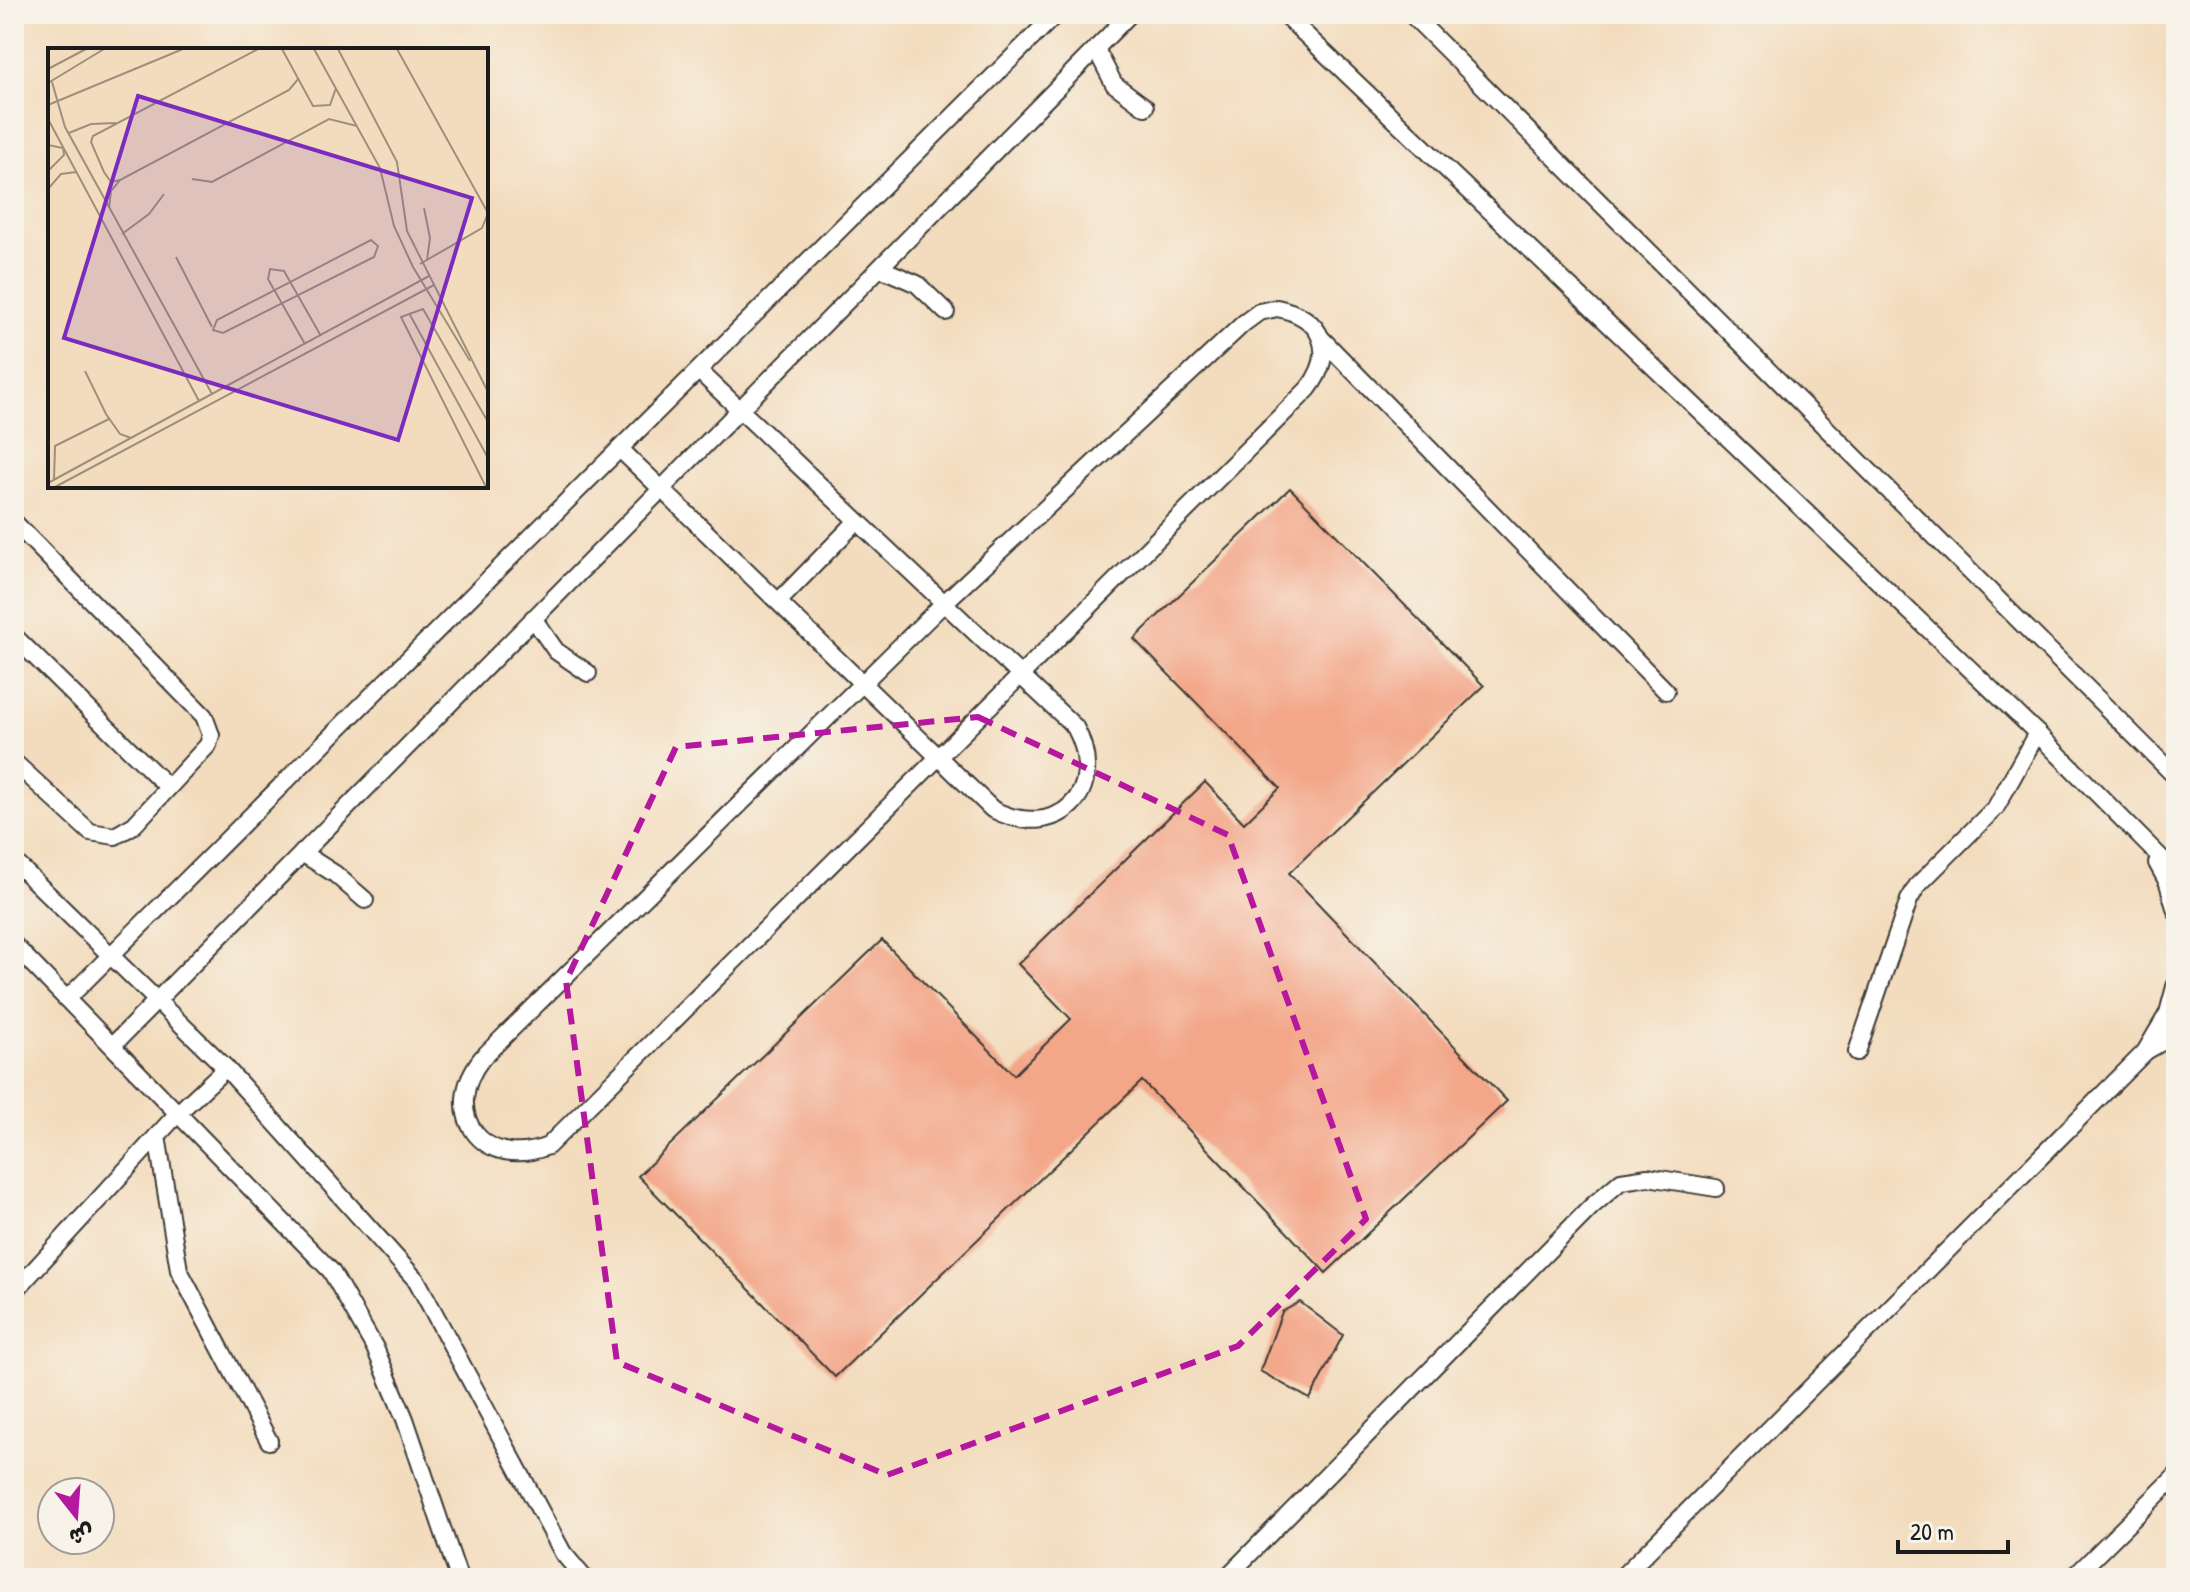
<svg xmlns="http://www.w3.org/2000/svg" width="2190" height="1592" font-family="'Patrick Hand','Playpen Sans Arabic',sans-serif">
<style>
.building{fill:#f3a688}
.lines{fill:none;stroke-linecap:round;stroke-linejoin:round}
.service-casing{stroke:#3c3934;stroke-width:20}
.service{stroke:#fff;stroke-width:16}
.marked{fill:none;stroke:#b5179e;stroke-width:6;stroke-dasharray:16 10;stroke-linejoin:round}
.inset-road{fill:none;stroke:#9d8f7d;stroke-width:2}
.view{fill:#7b2cbf;fill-opacity:0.15;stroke:#7b2cbf;stroke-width:4}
.inset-edge{fill:none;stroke:#1c1c1c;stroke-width:4}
</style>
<rect width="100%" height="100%" fill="#f7f3e8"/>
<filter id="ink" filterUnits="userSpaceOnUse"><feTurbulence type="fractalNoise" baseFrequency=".0125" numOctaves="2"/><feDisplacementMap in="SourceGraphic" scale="16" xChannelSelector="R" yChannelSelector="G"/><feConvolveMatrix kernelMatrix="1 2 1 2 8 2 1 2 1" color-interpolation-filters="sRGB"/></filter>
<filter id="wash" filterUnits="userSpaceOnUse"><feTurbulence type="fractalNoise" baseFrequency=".006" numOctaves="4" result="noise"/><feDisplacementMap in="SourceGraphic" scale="32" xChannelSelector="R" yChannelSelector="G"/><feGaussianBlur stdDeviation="1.8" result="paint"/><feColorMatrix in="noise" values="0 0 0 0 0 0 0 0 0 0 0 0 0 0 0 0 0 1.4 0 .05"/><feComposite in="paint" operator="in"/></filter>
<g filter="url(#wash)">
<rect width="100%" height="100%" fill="#f3dcbd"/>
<g id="blocks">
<g class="building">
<path d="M1290,488L1484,686L1289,873L1507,1101L1326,1273L1142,1081L835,1377L638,1176L882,940L1014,1075L1071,1019L1018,964L1205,782L1244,823L1280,788L1134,639Z"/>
<path d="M1300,1302L1343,1335L1310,1399L1260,1371L1282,1312Z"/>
</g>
</g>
</g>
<g filter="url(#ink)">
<use href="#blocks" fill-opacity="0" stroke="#3c3934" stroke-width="2"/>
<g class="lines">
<defs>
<g id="service">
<path d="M1284,14L2037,733L2176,873"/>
<path d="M1411,14L2176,777"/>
<path d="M1096,49L1114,84L1145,107"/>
<path d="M880,268L917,284L946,312"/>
<path d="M1277,308C1323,317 1337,352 1308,389L548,1146C483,1172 439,1113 482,1058L944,603L1244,323L1259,312Z"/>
<path d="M1321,338L1666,691"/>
<path d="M620,449L992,809C1057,843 1110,792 1075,727L699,371"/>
<path d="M14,522L204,716L211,735L208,745L134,825L115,836L90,832L14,762"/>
<path d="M779,601L857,521"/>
<path d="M533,618L556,651L588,673"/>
<path d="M14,636L168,787"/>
<path d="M302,853L335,874L365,900"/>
<path d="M14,861L226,1068L417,1281L563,1553L584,1578"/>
<path d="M2157,863L2168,883L2176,911"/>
<path d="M14,945L331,1271L375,1348L405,1419L459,1578"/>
<path d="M67,999L1056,14"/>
<path d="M113,1045L1130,14"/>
<path d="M2146,1051L2176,1034"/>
<path d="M1857,1052L1909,900L1917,886L1996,807L2037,733"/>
<path d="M157,1136L179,1270L269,1441"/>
<path d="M14,1292L179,1112L226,1068"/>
<path d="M1226,1578L1591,1207L1621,1181L1648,1177L1716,1188"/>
<path d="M1621,1578L2145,1052L2168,1013L2176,983"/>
<path d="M2073,1578L2176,1476"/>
</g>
</defs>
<use href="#service" class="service-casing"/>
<use href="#service" class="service"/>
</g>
</g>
<path class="marked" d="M978,717L1228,835L1366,1219L1238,1346L887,1475L617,1362L566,981L676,747Z"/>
<g transform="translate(48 48)">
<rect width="440" height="440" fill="#f3dcbd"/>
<path class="inset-road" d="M234,1L265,58L282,57L288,40M266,1L332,120L346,178L365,219L422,313M290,1L349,114L359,183L440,344M349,1L440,165L434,180L372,216M0,21L38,1M4,34L17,79L164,346M0,35L56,1M0,57L135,1M0,71L151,353M21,85L43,76L68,75M0,97L15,100L16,107L0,123M144,131L164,134L281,71L309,78M72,132L63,134L56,124L43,94L45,88L210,1M0,141L13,126L28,124M61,160L63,143L72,132L241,42L251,30M376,160L382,190L379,212M74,186L101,166L116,146M323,192L330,198L326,209L175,285L165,282L169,272ZM128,209L164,279M361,265L440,410M257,296L220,231L222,221L236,223L273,288M37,323L58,366L72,386L83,390M6,432L7,398L61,371M0,435L381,228M7,439L386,237M438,439L353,269L375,261L440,374"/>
<path class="view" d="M90,48L424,150L350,392L16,290Z"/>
<rect width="440" height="440" class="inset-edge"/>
</g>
<rect width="2190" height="1592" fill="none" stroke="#f7f3e8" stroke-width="48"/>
<g transform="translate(76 1516) rotate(163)"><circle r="38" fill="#f7f3e8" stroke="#9f9d96" stroke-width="2"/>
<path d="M0-6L14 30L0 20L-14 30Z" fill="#b5179e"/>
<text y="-12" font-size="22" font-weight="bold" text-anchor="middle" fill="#1c1c1c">ش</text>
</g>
<path d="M1898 1540v12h110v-12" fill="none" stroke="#1c1c1c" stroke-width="4"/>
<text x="1910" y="1540" font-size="24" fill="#1c1c1c" stroke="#f7f3e8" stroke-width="6" paint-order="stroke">20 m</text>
</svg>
